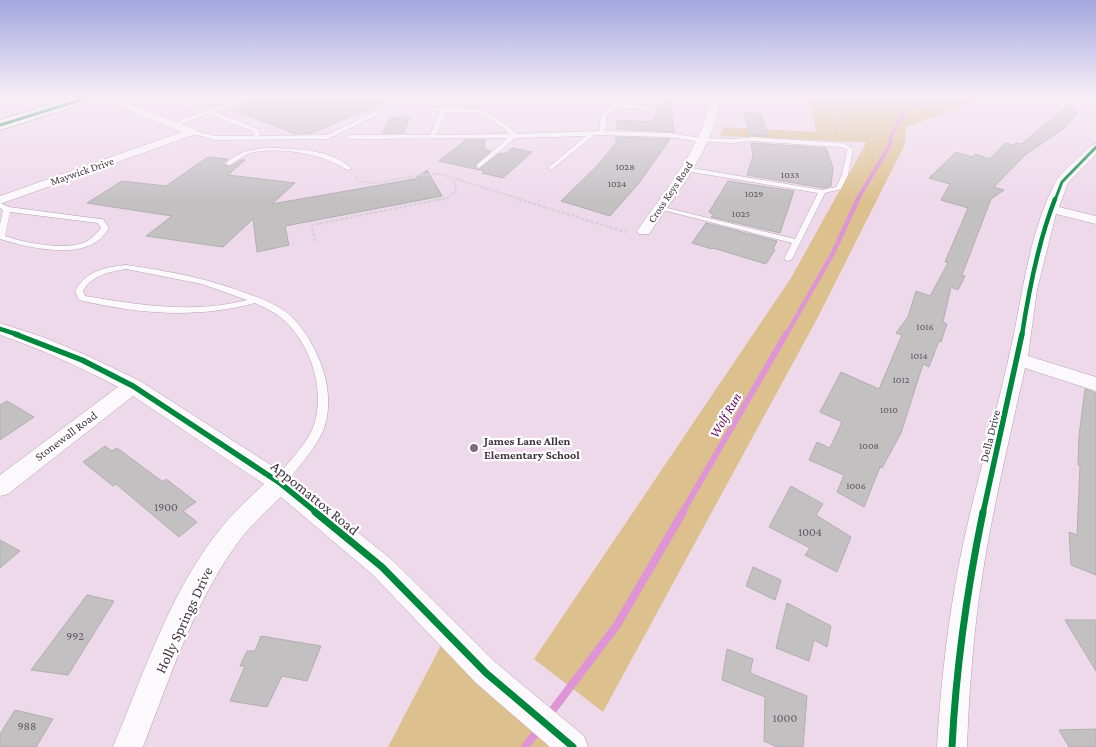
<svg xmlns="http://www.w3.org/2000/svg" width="1096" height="747" font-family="'Crimson Pro',serif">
<rect width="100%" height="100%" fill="#eed9ea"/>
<path fill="#d9bf92" d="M806 97H986L906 127 905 144 720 136 723 127 817 132Z"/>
<path fill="#dcc18f" d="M925 97H986L906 127 905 144 818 317 603 712 534 659 791 278 866 143 890 114Z
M447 634 573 747H388Z"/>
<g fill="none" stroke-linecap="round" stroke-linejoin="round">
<path stroke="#de94d5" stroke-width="4" d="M857 200 890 145 891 136 906 109 938 97"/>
<path stroke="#de94d5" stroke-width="4.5" d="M786 335 833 253 858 199"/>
<path stroke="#de94d5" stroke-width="6" d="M682 513 786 334"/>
<path stroke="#de94d5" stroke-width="8" d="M549 715 617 625 683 512
M525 747 539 729"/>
</g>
<path fill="#c3c0c2" stroke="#b0afb1" d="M262 97H395L312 133 296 134 230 109Z
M662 97H670L674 132 616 129 617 120 653 122Z
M1070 104 1078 114 1064 126 1066 127 1025 155 994 187 1004 190 991 199 962 275 965 276 958 290 951 287 943 322 947 324 941 342 939 341 929 367 923 364 901 433 882 468 880 467 864 507 837 492 844 475 809 460 817 442 830 448 842 422 820 412 841 372 879 389 902 335 896 333 908 317 916 291 930 296 948 263 945 262 968 208 941 200 950 184 929 178 956 152 972 157 975 154 990 159 1005 143 1013 145 1016 143 1021 144Z
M744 112 761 113 768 136 750 135Z
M409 117 404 133H383L389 118Z
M616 137 670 139 639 183 610 216 561 201 597 166 616 143Z
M466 140H485L484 149 491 151 476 164 475 167 478 170 500 153 505 154 512 148 532 152 503 178 482 173 484 171 439 161Z
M751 143 826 148 833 168 831 186 824 188 747 175 753 156Z
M208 157 228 159 223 164 230 167 241 160H245L228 175 295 183 272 204 415 179 427 170 442 196 285 226 289 245 257 252 253 219 223 247 146 236 172 216 87 203 122 181 166 186Z
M728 181 794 191 780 233 711 217 713 215 709 212Z
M706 223 777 241 773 249 775 250 766 264 713 248 712 249 692 243Z
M1085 389 1096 393V575L1071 565 1069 532 1077 535 1080 466 1078 465 1079 436Z
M7 401 34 417 0 440V405Z
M105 446 112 451 117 448 163 482 166 479 196 502 183 511 197 522 179 537 116 484 113 486 83 462Z
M791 486 823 504 816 515 851 537 837 572 805 555 810 548 769 527Z
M0 540 20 551 0 568Z
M753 567 781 580 775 600 746 586Z
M87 595 114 601 68 675 31 670Z
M787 603 831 626 827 647 814 640 809 661 776 648Z
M1065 620H1096V671Z
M261 636 321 646 307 681 282 676 267 707 230 701 245 666H240L247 651H255Z
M727 649 753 659 750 673 807 696 803 747H777L764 741 765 697 722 680Z
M15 710 53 719 36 747H0V734Z
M1096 729V747H1069L1059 730Z"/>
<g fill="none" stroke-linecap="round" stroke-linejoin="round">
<defs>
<path id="lane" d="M165 97H173L208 110 244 97H252L214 112 258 129 260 134 259 136 327 135 406 97H413L328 139 215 140 190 133V131L192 130 215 136H253L254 134 253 131 208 114 176 126H172V124L203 112Z
M615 97H621L618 104 650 106 653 108 650 110 616 107 607 116 605 131 669 133 702 138 735 139 752 137 843 143 853 149 848 175 841 189 825 193 792 259 788 261 784 259 792 243 655 208 659 206 795 239 818 193 686 171 683 169 686 167 822 190 836 187 842 175 847 150 842 147 752 141 735 143 702 142 669 137 594 135 551 170 548 168 549 167 586 136 515 138 479 168 477 167V165L508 138 350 139 347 137 350 135H430L440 112 428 111 427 110 430 108 482 109 509 127 516 134 599 131 601 116 612 104ZM445 112H479L505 129 509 134 436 135Z
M275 148C300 149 333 150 352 169L347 170C325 154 277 146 250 153 243 156 236 161 230 165L225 164C239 150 256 148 275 148Z
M0 203 9 207 100 219H103L109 228C106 232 103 237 99 240 75 259 26 247 0 239V224L3 210 0 208ZM10 212 98 223 101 228C96 234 91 240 83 243 63 250 24 243 5 236Z
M126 265C169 271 211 279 251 295 265 300 279 306 291 316 305 330 316 349 322 367 329 387 331 411 323 431 314 451 297 468 284 486L280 488 276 486 274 483C284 464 303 450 312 430 327 394 312 347 285 321 276 313 266 308 255 303 195 319 139 314 79 300L75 291C86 271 105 267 126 265ZM126 269 202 284 247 300C193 314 140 305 85 296L83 291C92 275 109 272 126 269Z"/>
<path id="street" d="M96 97H110L196 130 198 132 196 134 0 204V196L182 132Z
M711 97H721C713 150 678 191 649 234H639L637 231C666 189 701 149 711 97Z
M1096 144V154L1068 183 1059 207 1096 216V224L1056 214 1037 290 1028 356 1096 377V391L1025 368C1009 440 992 511 981 584 973 638 969 693 967 747H937C940 693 946 639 955 586 968 510 991 436 1008 361 1022 302 1027 238 1055 183 1062 170 1082 155 1092 145Z
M0 323 43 337 88 356 140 381 288 476 391 559 496 663 584 736 588 747H550L476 683 373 575 281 497C265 512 249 527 236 545 193 605 170 678 143 747H113C144 673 170 591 221 528 234 512 249 498 264 484L133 396 8 494 0 496V475L118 387C80 367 41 349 0 335Z"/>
<path id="secondary" d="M75 97H97L95 100 0 130V120Z"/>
</defs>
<use href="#lane" stroke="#b3a2b0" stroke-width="1"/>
<use href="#street" stroke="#b3a2b0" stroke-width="1"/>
<use href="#secondary" stroke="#b3a2b0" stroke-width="2"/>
<path stroke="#d7d0d6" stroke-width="2" stroke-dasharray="2.5 1" stroke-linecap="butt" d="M838 97 840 111 832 122 841 133
M356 176 358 181 377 183 420 175 440 174 523 200
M436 200 447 198 455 192 456 185 452 179"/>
<path stroke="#d7d0d6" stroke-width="2.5" stroke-dasharray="3 2" stroke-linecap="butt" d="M519 199 625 232 627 228
M315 241 312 225 442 199"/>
<use href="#lane" fill="#fcf9fc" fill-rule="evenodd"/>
<use href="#street" fill="#fcf9fc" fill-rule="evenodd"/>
<use href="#secondary" fill="#fcf9fc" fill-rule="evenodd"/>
<defs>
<path id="cycleway-far3" d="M0 125 90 97
M1055 200 1062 182 1096 147"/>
<path id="cycleway-far2" d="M0 329 19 335
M1022 335C1029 289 1038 242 1055 199"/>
<path id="cycleway-far1" d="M15 334 82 360 133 386 280 483 317 513
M983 513 1022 334"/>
<path id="cycleway" d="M315 512 382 567 486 673 573 747
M952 747C956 667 967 590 983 512"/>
</defs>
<use href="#cycleway-far3" stroke="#fff" stroke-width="5"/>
<use href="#cycleway-far2" stroke="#fff" stroke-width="7"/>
<use href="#cycleway-far1" stroke="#fff" stroke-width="9"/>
<use href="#cycleway" stroke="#fff" stroke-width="10"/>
<use href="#cycleway-far3" stroke="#00873e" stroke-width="3"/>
<use href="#cycleway-far2" stroke="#00873e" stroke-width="4.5"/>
<use href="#cycleway-far1" stroke="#00873e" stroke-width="5.5"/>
<use href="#cycleway" stroke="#00873e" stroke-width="7"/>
</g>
<linearGradient id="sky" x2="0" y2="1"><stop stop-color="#a4a7e0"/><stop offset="0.48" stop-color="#f7eef6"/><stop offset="1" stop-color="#f7eef6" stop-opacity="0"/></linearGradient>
<rect width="1096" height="202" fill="url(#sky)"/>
<circle fill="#7e6d7c" stroke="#fff" stroke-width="2" cx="474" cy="448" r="5"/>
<g text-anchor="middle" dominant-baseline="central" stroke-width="4.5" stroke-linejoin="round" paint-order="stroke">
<g font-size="10" fill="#625660">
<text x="625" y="166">1028</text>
<text x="790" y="174">1033</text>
<text x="617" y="183">1024</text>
<text x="754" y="193">1029</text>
<text x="741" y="213">1025</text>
<text x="925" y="326">1016</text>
<text x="919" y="355">1014</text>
<text x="901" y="379">1012</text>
<text x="889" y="409">1010</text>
<text x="869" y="445">1008</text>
<text x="856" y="485">1006</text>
</g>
<g font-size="11" fill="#423340" stroke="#fff">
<text transform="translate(82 171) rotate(-19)">Maywick Drive</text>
<text transform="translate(670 192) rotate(-56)">Cross Keys Road</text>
</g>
<g font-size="12" fill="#423340" stroke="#fff">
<text transform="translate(66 436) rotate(-37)">Stonewall Road</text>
<text transform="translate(990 436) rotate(-76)">Della Drive</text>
</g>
<g font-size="12" font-weight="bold" fill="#423340" stroke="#fff" text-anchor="start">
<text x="484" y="441">James Lane Allen<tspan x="484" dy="14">Elementary School</tspan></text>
</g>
<g font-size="12" fill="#625660">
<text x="166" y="507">1900</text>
<text x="810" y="532">1004</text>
<text x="75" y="636">992</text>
<text x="785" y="718">1000</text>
<text x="27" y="726">988</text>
</g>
<g font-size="14" font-style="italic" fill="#670c60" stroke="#fff">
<text transform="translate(725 415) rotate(-60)">Wolf Run</text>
</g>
<g font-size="15" fill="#423340" stroke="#fff">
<text transform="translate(315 498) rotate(39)">Appomattox Road</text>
<text transform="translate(184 620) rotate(-65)">Holly Springs Drive</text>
</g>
</g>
</svg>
